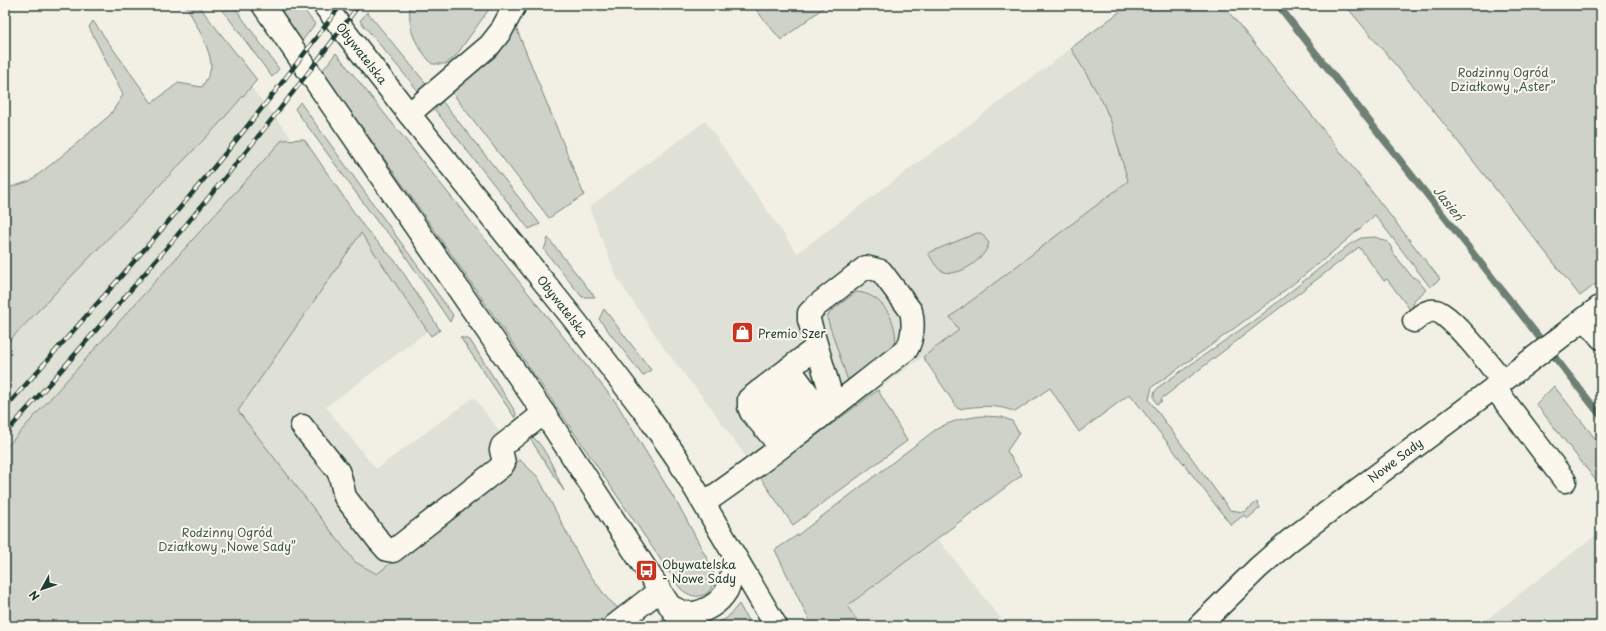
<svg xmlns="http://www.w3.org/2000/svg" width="1606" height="631" font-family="'Playpen Sans',sans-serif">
<rect width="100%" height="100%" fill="#f2f0e5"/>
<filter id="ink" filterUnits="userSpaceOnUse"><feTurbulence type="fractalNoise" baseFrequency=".025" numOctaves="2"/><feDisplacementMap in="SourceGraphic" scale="8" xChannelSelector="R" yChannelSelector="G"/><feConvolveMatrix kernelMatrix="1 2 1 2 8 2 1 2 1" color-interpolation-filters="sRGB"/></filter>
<g filter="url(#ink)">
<path fill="#e0e1d6" d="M1129 5H1223L1289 86 760 477 709 405 666 351 617 278 589 207 705 121 797 253Z
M251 87 291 137 151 303 238 411 361 233 428 331 326 407 376 469 474 397 520 460 377 574 355 562 238 411 5 623V345L218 125Z
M1601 531V626H1478Z
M938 539 1007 626H861L847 606Z"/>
<path fill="#cfd2c8" stroke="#77887e" d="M186 5H198L257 80 218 125 5 345V189L30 181 63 155 110 115 123 95 89 27 93 21 152 103 178 83 202 87C206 80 212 71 211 63 209 46 194 21 186 5Z
M219 5H233L279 69 272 77Z
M278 5H300L315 24 302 41Z
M410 5H492L455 57 446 64H432C415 43 408 33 410 5Z
M752 5H827L781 40Z
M1129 5H1223L1289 86 1440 279 1430 287 1375 215C1305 279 1229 333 1152 387L1149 400 1230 510 1244 512 1257 502 1260 508 1247 519 1244 515 1231 525 1130 394 1079 432 1050 388 1015 412C998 404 976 406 958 409L923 357 959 330 950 317 1128 181 1111 122 1102 101 1071 48Z
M1345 5H1601V280L1580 296 1425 100Z
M367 12 429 87 420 93 360 21Z
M515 25 584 195 549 218 450 90Z
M336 53 617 404 684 515 713 570C718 594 697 605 680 588 562 415 444 241 322 71Z
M442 101 540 224 529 229 435 110Z
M300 102 453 315 450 322 396 242 378 223 295 109Z
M304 139 364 227 397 263 440 330 431 336 361 233 238 411 355 562 377 574 520 460 538 477 585 568 607 598 618 608 605 618 610 626H5V449L282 140Z
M977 233H981L989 243C985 259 958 279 942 271 936 268 932 259 928 253Z
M1375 237 1388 242 1392 249 1391 250 1413 278 1415 277 1426 290 1415 299 1411 311 1387 279 1384 281 1359 247 1161 399 1162 401 1157 404C1152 396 1153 392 1160 386L1260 316 1350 244 1361 238Z
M548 238 595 297H582L544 250Z
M856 292C882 293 899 322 895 347L849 384 827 318 830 312Z
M604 309 651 370 643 376 599 319Z
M460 337 470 340 516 413 515 418Z
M1554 386 1601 446V487L1536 404Z
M878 390 907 441 793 525 760 477Z
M982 416 1002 417 1012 421 1019 433 1007 451 1022 475 847 606 861 626H812L775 550 799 534 935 430C950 421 965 418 982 416Z
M529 437H533C547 449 556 475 564 491Z
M739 604 751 626H711L727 618Z"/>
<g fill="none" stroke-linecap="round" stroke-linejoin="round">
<path stroke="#6e7f75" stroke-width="7" d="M1278 5 1601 416"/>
<defs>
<path id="minor" d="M409 114 490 45 501 31 515 5
M1585 318 1601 338
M1414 321C1420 316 1428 309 1436 311 1451 314 1492 367 1502 381
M789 368 817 406 819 418
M773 381 802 418 803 430
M1494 387 1565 481
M759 391 788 429 791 433 790 440
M302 426 338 471 340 476 345 497 379 541 387 550 393 551 502 466 504 463 501 450 502 446 544 413
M777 450 774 439 751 412 749 407V399L817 347
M704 503C774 455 840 401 907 349 913 338 914 323 911 311L881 271 866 267 816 306 809 313V320L830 391V400L827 412
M614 626 660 590
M1199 626 1258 568 1289 541 1523 366 1601 306"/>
<path id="major" d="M263 5 552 425 683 626
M324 5 409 114 576 322 647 415 677 458 776 626
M670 606C676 609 681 612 688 613 703 614 720 603 727 590 732 580 733 568 735 557"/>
</defs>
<use href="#minor" stroke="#1f3d34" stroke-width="25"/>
<use href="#major" stroke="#1f3d34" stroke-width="25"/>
<use href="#minor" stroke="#fbf7ec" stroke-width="22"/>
<use href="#major" stroke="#fbf7ec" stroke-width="22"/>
<defs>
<path id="rail" d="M5 408C89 313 174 218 254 118 284 81 312 43 341 5
M5 434C128 295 249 155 359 5"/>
</defs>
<use href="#rail" stroke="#1f3d34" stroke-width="4.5"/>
<use href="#rail" stroke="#fbf7ec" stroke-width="3" stroke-dasharray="9" stroke-linecap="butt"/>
</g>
</g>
<defs>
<symbol id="shop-square" viewBox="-11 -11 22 22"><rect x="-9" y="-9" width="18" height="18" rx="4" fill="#c8321e" stroke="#fbf7ec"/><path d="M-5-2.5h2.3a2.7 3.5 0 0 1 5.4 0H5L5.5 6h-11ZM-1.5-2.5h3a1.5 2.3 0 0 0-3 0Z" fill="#fff"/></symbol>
<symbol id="bus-square" viewBox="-11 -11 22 22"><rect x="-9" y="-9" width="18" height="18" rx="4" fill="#c8321e" stroke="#fbf7ec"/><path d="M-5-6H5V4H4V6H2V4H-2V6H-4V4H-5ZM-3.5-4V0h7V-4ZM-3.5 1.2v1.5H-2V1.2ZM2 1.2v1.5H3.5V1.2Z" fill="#fff"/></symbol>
</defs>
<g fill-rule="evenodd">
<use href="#shop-square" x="730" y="320" width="25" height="25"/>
<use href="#bus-square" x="634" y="558" width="25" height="25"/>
</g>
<g text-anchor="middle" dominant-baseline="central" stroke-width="4" stroke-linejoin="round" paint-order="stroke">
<g font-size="12" fill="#1f3d34" stroke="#fbf7ec">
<text transform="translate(362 53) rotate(52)">Obywatelska</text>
<text transform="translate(563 306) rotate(52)">Obywatelska</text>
<text transform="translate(1395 460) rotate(-37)">Nowe Sady</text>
</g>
<g font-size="12" fill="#425b52" stroke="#fbf7ec">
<text x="1503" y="72">Rodzinny Ogród<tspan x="1503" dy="14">Działkowy „Aster”</tspan></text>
<text x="227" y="532">Rodzinny Ogród<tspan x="227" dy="14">Działkowy „Nowe Sady”</tspan></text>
</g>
<g font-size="12" fill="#1f3d34" stroke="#fbf7ec" text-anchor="start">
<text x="758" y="333">Premio Szer</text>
<text x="662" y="564">Obywatelska<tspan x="662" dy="14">- Nowe Sady</tspan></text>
</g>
<g font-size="13" font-style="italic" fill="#465e55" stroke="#fbf7ec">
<text transform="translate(1449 203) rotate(52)">Jasień</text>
</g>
</g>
<rect width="1606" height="631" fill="none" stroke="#fbf7ec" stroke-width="20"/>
<rect x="10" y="10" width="1586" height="611" fill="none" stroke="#1f3d34" stroke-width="1.5" filter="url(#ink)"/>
<g transform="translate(42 589) rotate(230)" stroke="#fbf7ec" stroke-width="3" paint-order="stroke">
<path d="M0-3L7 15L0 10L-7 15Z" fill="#1f3d34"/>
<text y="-6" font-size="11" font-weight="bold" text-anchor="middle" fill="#1f3d34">N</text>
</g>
</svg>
